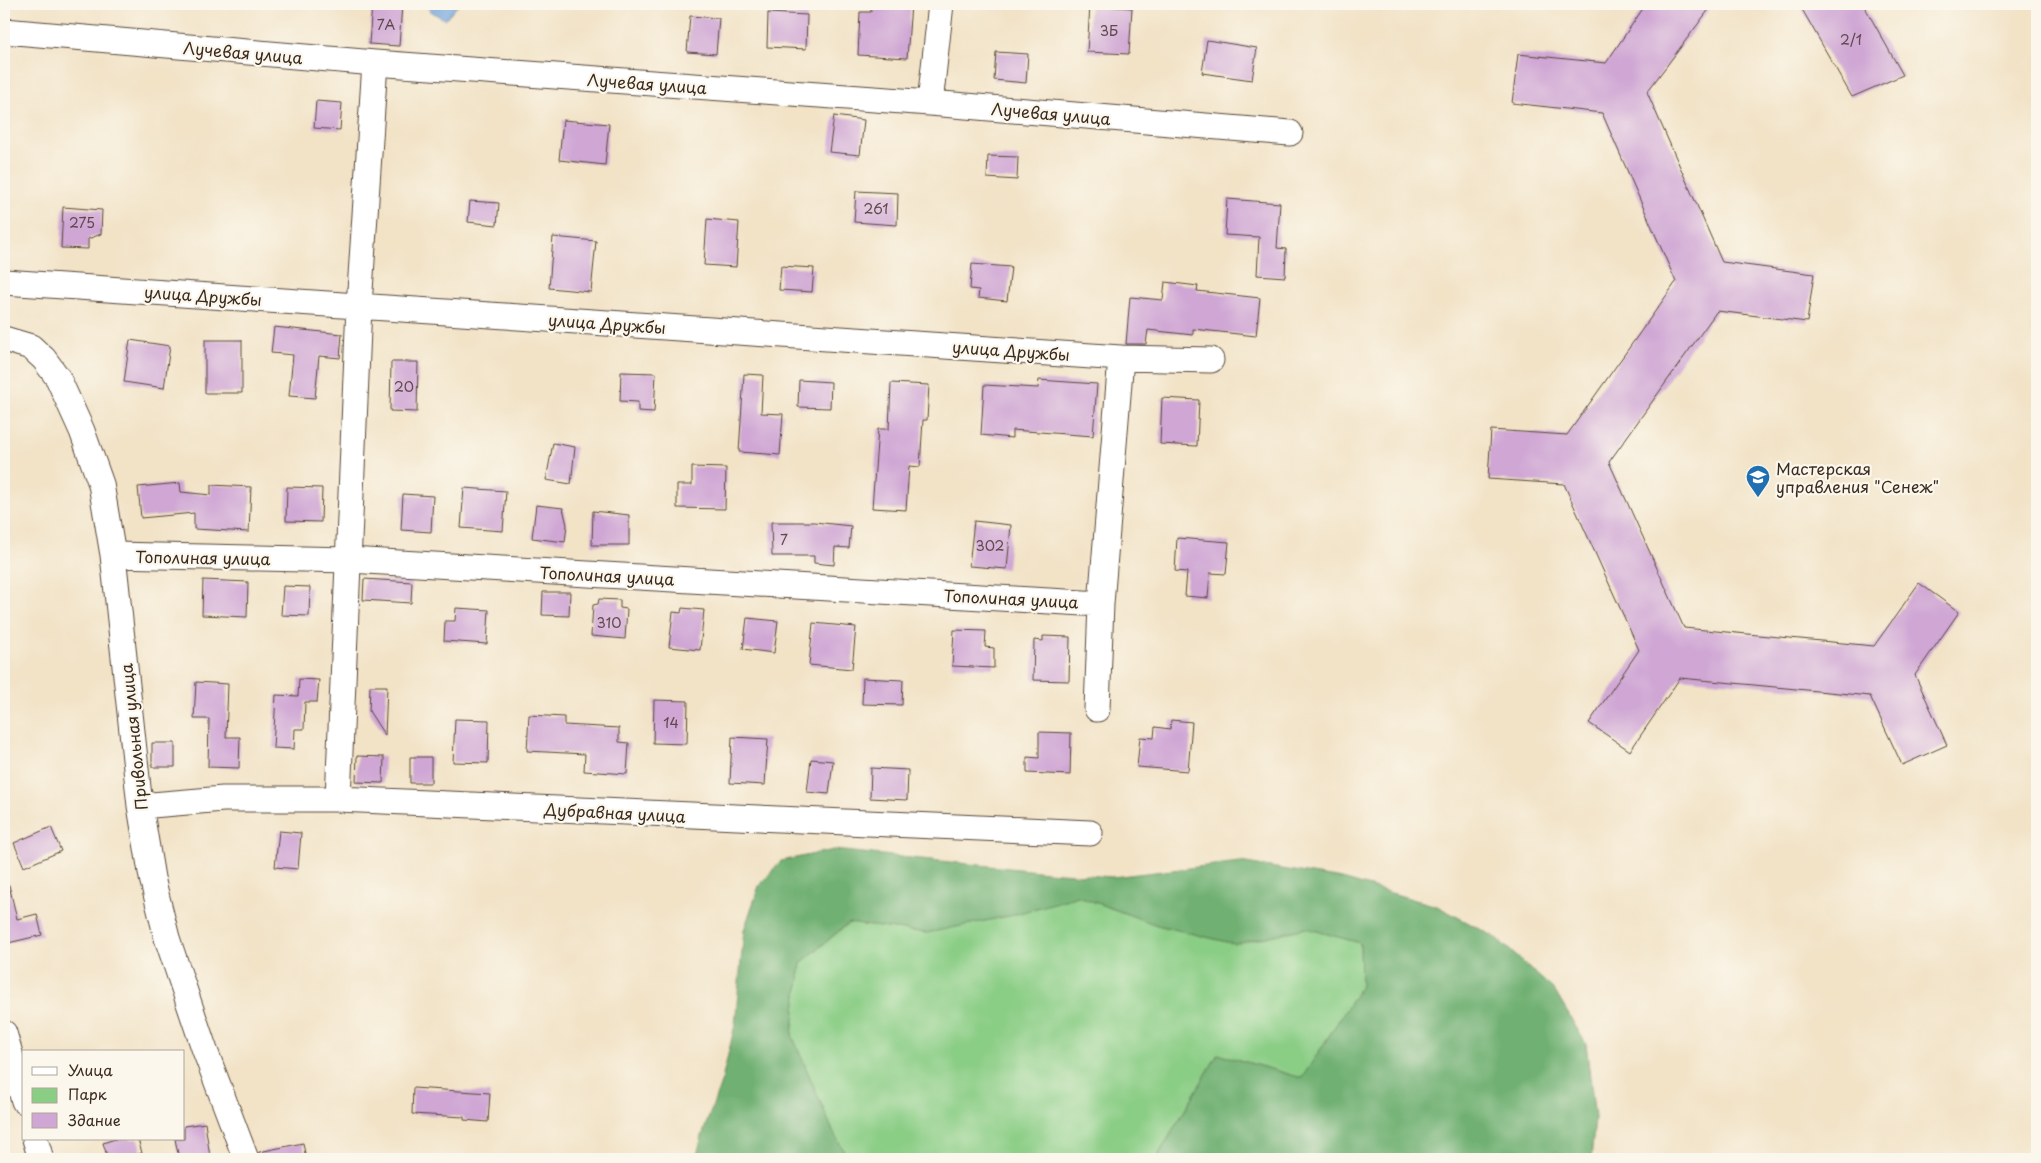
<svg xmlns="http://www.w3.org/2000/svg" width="2041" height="1163" font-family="'Playpen Sans',sans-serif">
<rect width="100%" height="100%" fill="#fbf7ec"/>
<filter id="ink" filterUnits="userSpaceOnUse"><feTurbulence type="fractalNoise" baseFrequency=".02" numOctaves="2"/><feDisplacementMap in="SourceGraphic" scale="10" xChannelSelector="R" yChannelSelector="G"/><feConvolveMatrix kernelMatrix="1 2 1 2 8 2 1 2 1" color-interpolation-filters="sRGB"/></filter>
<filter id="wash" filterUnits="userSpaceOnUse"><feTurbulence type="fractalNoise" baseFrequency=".0096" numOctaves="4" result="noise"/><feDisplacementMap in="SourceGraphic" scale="20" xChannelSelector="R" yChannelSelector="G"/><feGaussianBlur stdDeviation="1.12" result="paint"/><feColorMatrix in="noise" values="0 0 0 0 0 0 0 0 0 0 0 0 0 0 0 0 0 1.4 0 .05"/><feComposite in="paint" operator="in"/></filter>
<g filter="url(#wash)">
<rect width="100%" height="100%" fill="#f2e3c7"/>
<path fill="#8acd85" stroke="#627c52" d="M1078 896 1157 925 1235 944 1306 928 1360 943 1361 986 1302 1078 1218 1054 1156 1159H849L834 1134 792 1035 801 963 849 923 927 933 1009 916Z"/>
<path fill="#6fb072" stroke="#556d48" d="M834 850 1047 872 1112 877 1240 862 1342 879 1437 906 1495 937 1554 990 1586 1044 1595 1118 1591 1159H1156L1218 1054 1302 1078 1361 986 1360 943 1306 928 1235 944 1157 925 1078 896 1009 916 927 933 848 923 801 963 792 1035 834 1134 849 1159H696L702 1136 722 1080 735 1025 744 930 759 886 781 861Z"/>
<path fill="#70a3dc" stroke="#56667d" d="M429 4H459L445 20 429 10Z"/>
<g id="blocks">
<path fill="#cfa6d4" d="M372 4 402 5 399 46 369 44Z
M872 4H911L907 58 858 55 860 12H871Z
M1646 4H1713L1647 92 1722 262 1814 274 1807 322 1717 311 1609 462 1684 628 1874 646 1919 583 1959 612 1915 675 1947 745 1902 765 1870 696 1680 678 1630 751 1589 723 1639 650 1564 484 1488 479 1491 430 1567 435 1676 282 1602 113 1512 103 1518 54 1606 63Z
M1799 4H1863L1903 75 1852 97Z
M1090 5 1132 8 1129 54 1087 52Z
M768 13 807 15 806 49 767 47Z
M690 16 719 18 716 54 687 52Z
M1207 40 1257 48 1252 80 1202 73Z
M996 52 1028 54 1026 83 994 80Z
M316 101 342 103 340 130 314 128Z
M834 116 864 120 860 155 829 152Z
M563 120 609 124 605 165 559 160Z
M988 156 1018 157 1017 180 987 178Z
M856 191 898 193 897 225 854 222Z
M1227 199 1280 203 1277 248 1286 249 1285 277 1257 275 1259 237 1225 235Z
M470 201 499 203 497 225 468 222Z
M63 207 102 210 101 234 88 239V249L61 248Z
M707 219 739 222 736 267 704 265Z
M553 237 596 241 591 292 549 288Z
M972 264 1011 267 1007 301 978 298 979 290 970 289Z
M781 266 814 268 812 292 779 290Z
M1165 282 1198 286 1197 291 1260 298 1256 336 1193 329V335L1148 330 1146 344H1126L1130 297 1163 300Z
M274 327 342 334 340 358 319 356 315 398 289 396 293 355 271 353Z
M130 340 170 346 164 388 124 382Z
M205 340H242V393H205Z
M391 362H418L417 412 390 411Z
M621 372 656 373 654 412 638 411V402L620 401Z
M744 374 763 375 761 413 783 414 780 455 739 452Z
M799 380 831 382 830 408 798 407Z
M1039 380 1097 384 1093 436 1012 430V438L981 435 984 385 1038 388Z
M891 383 929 385 927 420H923L920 467 909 466 906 510 872 508 878 429H889Z
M1162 398 1199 400 1197 446 1160 444Z
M553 443 575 447 571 484 546 480Z
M692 467 726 468 725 509 677 508V485H692Z
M180 483 181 492 211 495V485L251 487 249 532 194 529V513L141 518 138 487Z
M287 487 322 488 321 522 286 521Z
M464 488 506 491 503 531 461 528Z
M403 494 433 496 431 532 401 530Z
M536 505 563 508 567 525 565 542 532 538Z
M593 511 629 515V545H592Z
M974 521 1011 525 1007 569 969 566Z
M771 522H814L851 526 849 548 835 547 834 565 814 563V556H772Z
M1177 538 1229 542 1226 574 1210 573 1208 598 1185 596 1187 572 1175 571Z
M364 579 412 582 411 603 363 600Z
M203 580 248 582 247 617 202 615Z
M283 586 310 587 309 616 281 615Z
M543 592H570L569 616 542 615Z
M599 599 620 600V608L627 609 625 639 591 636 593 605 598 604Z
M456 608 489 610 487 644 444 641 445 621H455Z
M682 608 704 610 700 650 669 647 673 612 681 613Z
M747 618 778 621 774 653 743 649Z
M813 623 856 627 852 669 809 665Z
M954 630 986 631 985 647 994 648V668L952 666Z
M1043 636 1070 637 1069 681 1033 680 1034 640 1043 641Z
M863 678 903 680 902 705 862 704Z
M299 679 319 680 317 702H305L304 729H295L294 749 273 748 276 695 298 696Z
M196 682 228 684 226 737H240L239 768 208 767 209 719H194Z
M370 686H387L385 736 369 711Z
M654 700 688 701 687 744 653 743Z
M529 715 564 717V725L619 728V742L629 743 627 774 584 771 585 754 527 751Z
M455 719 489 720 488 763 453 762Z
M1171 720 1192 722 1188 771 1137 767 1140 737 1154 738 1155 727 1170 729Z
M1039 732 1071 733 1070 775 1027 773V757L1039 758Z
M732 737 768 739 765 785 730 783Z
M152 743H175V767H152Z
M357 756 384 757 383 783 356 782Z
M410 757H431V783H410Z
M811 759 833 761 829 794 807 792Z
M871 768 908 770 907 800 870 798Z
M51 827 61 851 24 867 14 843Z
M279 831 301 833 298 869 275 867Z
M9 885 17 919 37 914 42 935 4 944V886Z
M413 1088 490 1093 488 1122 464 1120V1117L412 1114Z
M205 1123 210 1157 179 1159 175 1139H184V1126Z
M115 1139H138L142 1153 123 1159H108L103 1143Z
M303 1143 306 1159H260L259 1152Z"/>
</g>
</g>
<g filter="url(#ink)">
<use href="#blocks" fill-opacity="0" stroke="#564637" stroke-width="1"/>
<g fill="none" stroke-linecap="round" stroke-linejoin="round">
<defs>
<path id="minor" d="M4 31 375 63 930 103 1290 133
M930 103 941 4
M4 282 1121 358 1211 360
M4 339 31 347 44 359 58 378 82 431 101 484 113 555 140 806 152 878 167 938 204 1048 246 1159
M113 555 349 560 1101 604
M1097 709 1101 604 1121 358
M338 799 359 306 375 63
M140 806 223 799H338L1090 833
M4 1033 24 1101
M35 1139 41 1159"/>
</defs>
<use href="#minor" stroke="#564637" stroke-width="27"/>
<use href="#minor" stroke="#fff" stroke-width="25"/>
</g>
</g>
<defs>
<symbol id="school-pin" viewBox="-11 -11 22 30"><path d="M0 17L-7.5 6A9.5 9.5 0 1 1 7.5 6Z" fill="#1f6fb2" stroke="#fbf7ec"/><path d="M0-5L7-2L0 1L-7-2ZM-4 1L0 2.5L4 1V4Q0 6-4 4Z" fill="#fff"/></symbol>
</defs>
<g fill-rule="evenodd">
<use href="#school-pin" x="1744" y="463" width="28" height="38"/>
</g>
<g text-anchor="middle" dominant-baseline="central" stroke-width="4.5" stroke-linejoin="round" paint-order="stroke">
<g font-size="14" fill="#60494c">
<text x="386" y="24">7А</text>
<text x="1109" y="30">3Б</text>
<text x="1851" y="39">2/1</text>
<text x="876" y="208">261</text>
<text x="82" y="222">275</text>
<text x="404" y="386">20</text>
<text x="784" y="539">7</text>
<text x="990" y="545">302</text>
<text x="609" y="622">310</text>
<text x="671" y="722">14</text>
</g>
<g font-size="16" fill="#3b2a1e" stroke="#fbf7ec">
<text transform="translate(243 52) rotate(5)">Лучевая улица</text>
<text transform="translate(647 83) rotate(4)">Лучевая улица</text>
<text transform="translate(1051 113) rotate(5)">Лучевая улица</text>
<text transform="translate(203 295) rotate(4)">улица Дружбы</text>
<text transform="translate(607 323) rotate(4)">улица Дружбы</text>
<text transform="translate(1011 350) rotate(4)">улица Дружбы</text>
<text transform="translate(203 557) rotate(1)">Тополиная улица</text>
<text transform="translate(607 575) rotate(3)">Тополиная улица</text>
<text transform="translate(1011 598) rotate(3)">Тополиная улица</text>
<text transform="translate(133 737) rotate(-96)">Привольная улица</text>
<text transform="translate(615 812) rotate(3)">Дубравная улица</text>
</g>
<g font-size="16" fill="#3b2a1e" stroke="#fbf7ec" text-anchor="start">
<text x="1776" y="468">Мастерская<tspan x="1776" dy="18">управления "Сенеж"</tspan></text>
</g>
</g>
<rect width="2041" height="1163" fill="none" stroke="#fbf7ec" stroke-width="20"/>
<rect x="22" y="1050" width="162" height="90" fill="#fbf7ec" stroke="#aea59a"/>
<rect x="32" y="1067" width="25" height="8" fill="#ffffff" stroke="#aea59a"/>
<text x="68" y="1076" font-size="15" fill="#3b2a1e">Улица</text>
<rect x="32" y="1088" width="25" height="15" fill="#8acd85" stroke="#aea59a"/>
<text x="68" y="1100" font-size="15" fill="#3b2a1e">Парк</text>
<rect x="32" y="1113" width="25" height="15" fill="#cfa6d4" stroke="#aea59a"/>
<text x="68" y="1126" font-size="15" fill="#3b2a1e">Здание</text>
</svg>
